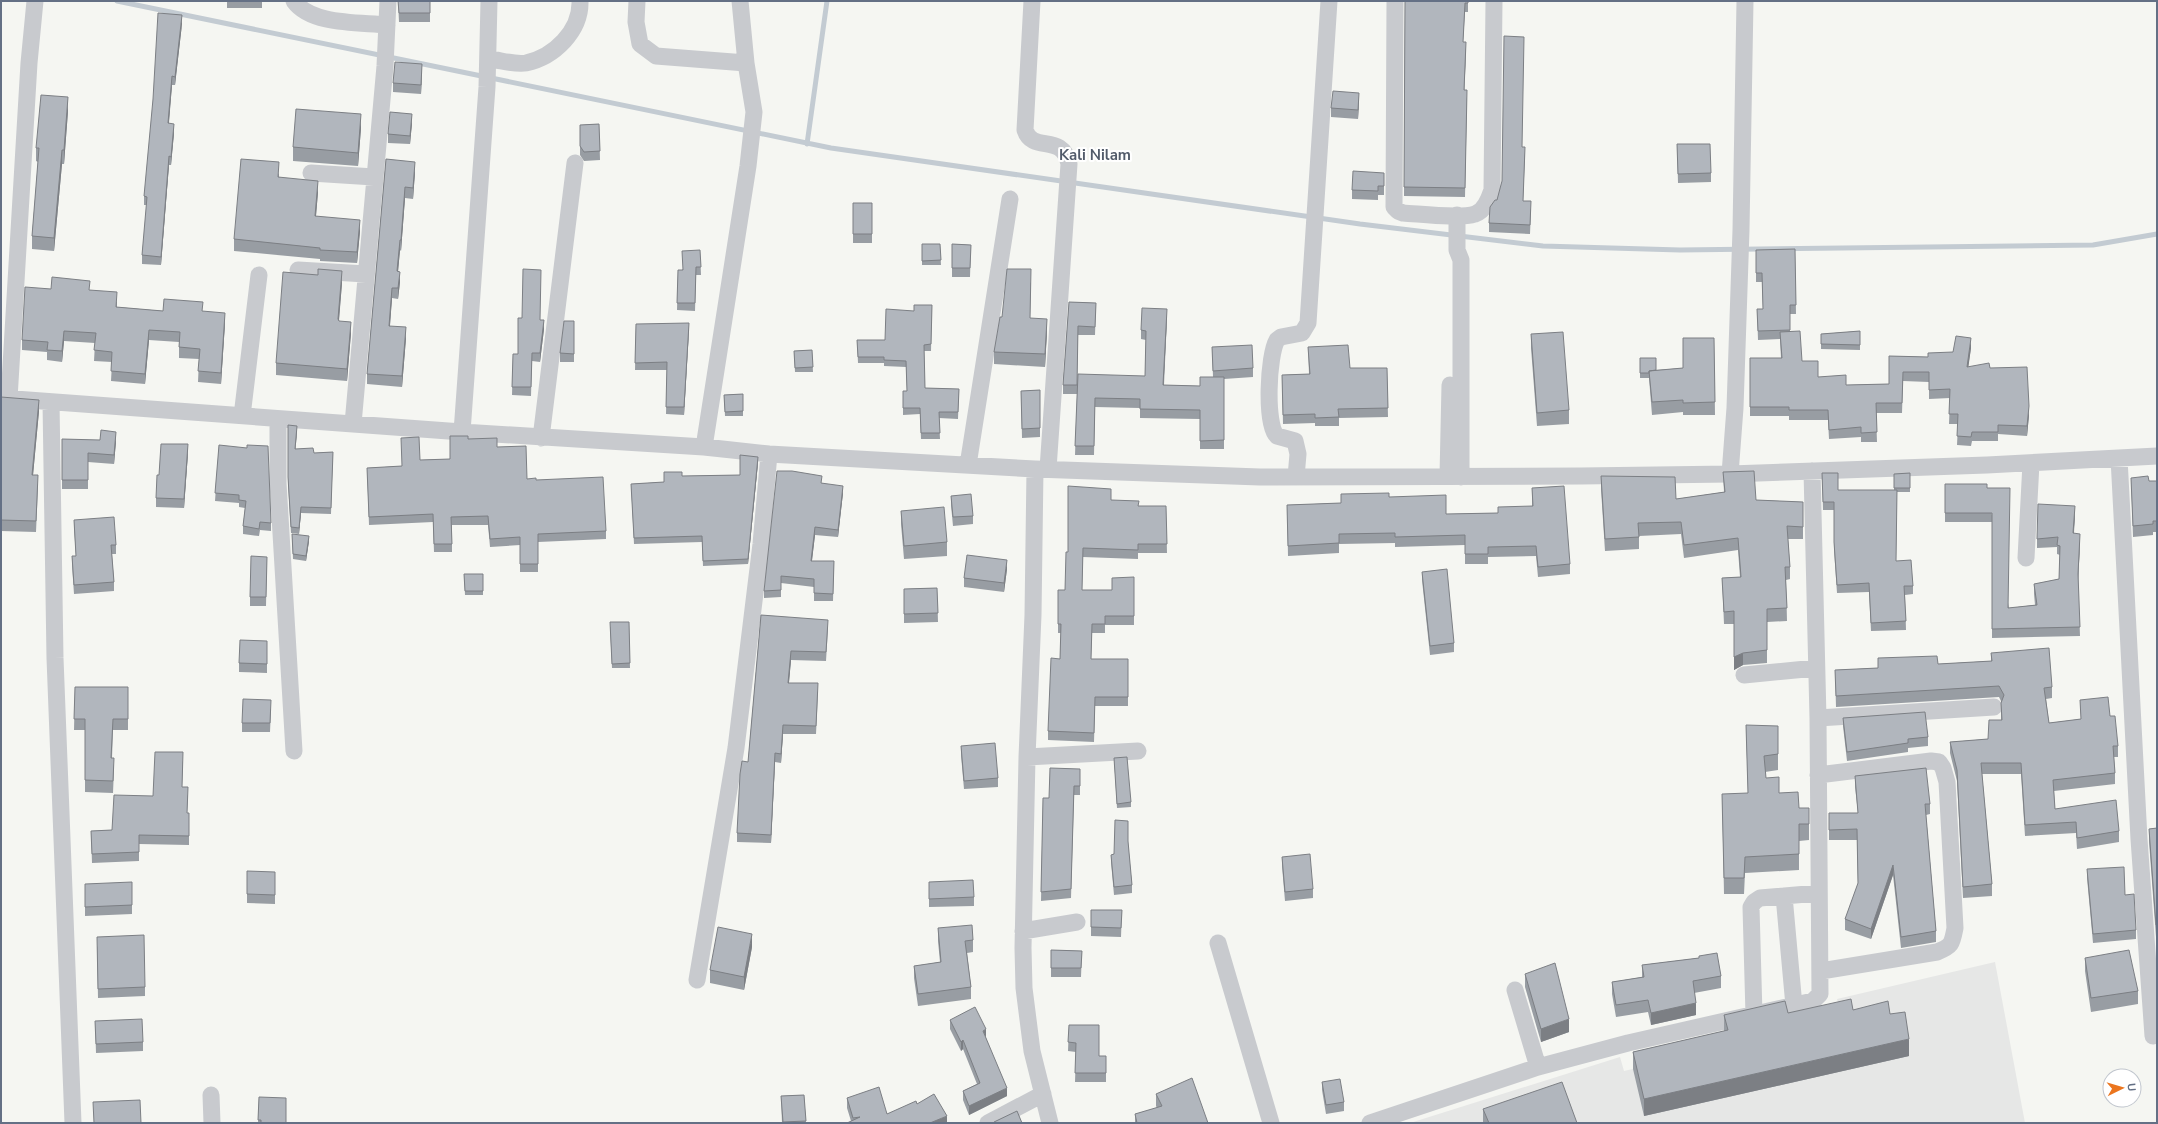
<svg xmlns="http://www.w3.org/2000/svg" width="2158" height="1124" font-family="'Nunito Sans',sans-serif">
<rect width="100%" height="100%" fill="#f5f6f2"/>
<path fill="#e6e7e6" d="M1995 962 2025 1123H1410L1620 1057 1624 1071 1728 1047 1723 1027 1842 1017 1837 999Z"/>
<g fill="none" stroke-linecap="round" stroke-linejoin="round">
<path stroke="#c3cbd2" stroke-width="5" d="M117 1 831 148 1360 224 1543 246 1680 250 2093 245 2157 234
M807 144 827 1"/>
<path stroke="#c8cace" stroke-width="17" d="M294 1C311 25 360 22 387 25
M637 1 636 22 640 44 656 56 746 63
M1032 1 1025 130C1033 154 1062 132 1069 164L1048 469
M1395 1 1394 207 1398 211 1403 213C1421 214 1460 219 1475 214 1485 211 1489 199 1492 190L1494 1
M489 59C500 60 515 65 526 63 554 57 581 31 580 1
M311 173 374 177
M1457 215V250L1461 260V477
M298 270 366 274
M1 398 462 432 704 447 769 454 1035 469 1260 477 1581 476 1730 474 1987 465 2157 456
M9 399 29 63 35 1
M51 402 55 658 73 1123
M242 416 259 275
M278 420V483L294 751
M353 424 385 66 388 1
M462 432 487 87 489 1
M541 438 575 163
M704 447 748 166 754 112 746 63 740 1
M2119 458 2139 839 2153 1036
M968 465 1010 199
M1035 469 1033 615 1027 757 1023 948 1024 988 1032 1051 1050 1123
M1730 474 1735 408 1741 230 1745 1
M1448 476 1450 385
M1296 477 1298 454 1295 441 1277 436C1265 425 1268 355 1277 340L1281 337 1302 333 1308 323 1329 1
M2026 558 2031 463
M1744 675 1816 668
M1818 718 1994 707
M1027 757 1138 751
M1818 775 1931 761 1939 762 1943 768 1947 782 1955 928C1952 944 1952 946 1937 952L1821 971
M1784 896 1794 1006
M1023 931 1077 922
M1218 943 1271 1123
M697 980 736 748 761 544 769 454
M1515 990 1538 1067
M1754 1015 1751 907 1754 902 1760 898 1819 893
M211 1095 212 1123
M988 1123 1043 1094
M1370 1123 1538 1067 1628 1043 1813 1001 1820 994 1818 718 1812 471"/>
</g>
<path fill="#989da3" d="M227 1H262V8H227Z
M398 1H430V22H399Z
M1405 1H1468V12H1465L1463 42 1466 51 1464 90 1467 99 1465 197 1404 196Z
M182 24 175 85H172L169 123 174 133 171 165H169L161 265 142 264V255L147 205H144V196Z
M422 73 421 94 393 92V83Z
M1359 102 1358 119 1331 117V108Z
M68 111 64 164H62L54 251 32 249V236L38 162 36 161V148Z
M412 123 410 144 388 143V134Z
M599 124 600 160 584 161 580 155V125Z
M361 128 358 166 293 161V147Z
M1677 144 1711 173V182L1678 183Z
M1523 147 1525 156 1523 201 1531 210 1530 234 1489 232V223L1497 200Z
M386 159 415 172 413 199 405 198 401 251 400 250 398 272 400 282 398 299 392 298 390 326 406 338 402 387 367 384V374Z
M279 173V177L318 192 316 216 360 231 357 263 320 261V259L234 251V239Z
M1384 173V195H1378V200L1352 199V190Z
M853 203H872V243H853Z
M922 244H940L941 265H922Z
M952 244 971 245 970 277H952Z
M1795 249 1796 314H1790V332L1802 361 1818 377 1846 385 1889 384V356L1928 357 1953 352 1971 348 1968 367 1990 368 2029 415 2027 436 1998 434V441H1972L1971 446 1957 445 1958 424H1949L1950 398 1929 399V382L1903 381 1902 413H1876L1877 442H1861V437L1829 439 1828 420H1789V416H1750V358H1781L1780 339 1758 340 1757 309H1763L1762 282H1756V250Z
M700 250 701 275H696L695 311 677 310 678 270H682Z
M1031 282 1030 318 1047 331 1045 367 994 364V352L1002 317Z
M342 283 339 321 351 333 347 381 276 375V363Z
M90 290 117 302V307L163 311 203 312 225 323 221 384 198 382 199 359 179 358V342L149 340 145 384 111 381 112 362 94 361 95 343 64 341 62 362 47 360V352L22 350V340Z
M1069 302 1096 303 1095 335H1078L1077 384 1145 376 1146 340 1141 339V330L1167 318 1164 385 1200 386 1213 377 1212 347 1253 368V377L1224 379V449H1200V419L1140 418V408L1095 407 1094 455H1075L1077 394H1063V385Z
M932 305 931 351H924L925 388 959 389 958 419 939 418 940 439H921L920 414 903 415V391H907L906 367 884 366V363H858L857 340H885L914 311Z
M541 320 544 329 540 362 532 361 531 396 512 395 513 354H518Z
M574 321V362H560V353Z
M636 324 689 330 684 415 666 414 667 370H635Z
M1860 331V350L1821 349V334Z
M1531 334 1569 410V424L1537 426 1531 348Z
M1714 338 1715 415H1683V412L1652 415 1649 378H1640V358L1656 370 1683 368Z
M1308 347 1350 368H1387L1388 417 1339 418V426H1315V423L1283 424 1282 375 1309 374Z
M812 350 813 372H795L794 351Z
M1040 390V437L1022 438 1021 391Z
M743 394V416H725L724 395Z
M1 397 39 411 33 475 38 486 36 532 1 531Z
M288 425 297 432 295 449 314 453 333 452 331 514 301 513 299 534 291 533 288 483Z
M62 439 116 441 114 464 88 462V489H62Z
M468 439 497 447 527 479 536 480 606 531V539L538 542V572H520V545L490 547 488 525H452V552H434L433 522 369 525 367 468 402 466 420 460 450 459Z
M219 445 271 523V531L260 530 259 536 243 534V526L245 508 239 507V503L215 501Z
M188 453 184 508 156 507V498Z
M758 463 748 564 703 566 702 542 634 544 631 484 664 482 682 476 740 475Z
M1723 472 1756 500 1803 502V539H1788L1790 567V579L1786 580 1787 621 1767 622V663L1743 665 1734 670V624H1724L1722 578 1740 577 1738 550 1684 558 1681 534 1639 536V549L1605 551 1601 489V476L1676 499 1724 492Z
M1822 473 1838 490H1894V474L1910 473V492H1897L1896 561 1913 586V594L1905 595 1906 630 1871 631 1869 592 1837 593 1834 550V510H1823Z
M2131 478 2149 481H2157V532H2153V535L2133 537Z
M822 483 843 493 838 537 815 535 812 561H834L833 601H814V587L781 583V597L764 598V591Z
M1945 484 1987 488 2009 608 2035 605 2034 594V584L2059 579 2060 555 2057 554V547L2037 548V539L2075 515 2074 533 2080 543 2078 579 2080 636 1992 638V522H1945Z
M1532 488 1570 564V574L1538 577 1536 556 1488 557V564H1465V545L1395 547V543L1339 544V553L1288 556 1287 505 1341 503 1389 497 1446 514 1498 513 1532 506Z
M951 496 973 516V524L953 526 951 505Z
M1111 500 1139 506H1166L1167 553H1138V559L1083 557 1082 590H1112L1134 577V625H1105V633H1092L1091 659H1128V706H1095L1094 742 1048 740V731L1060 659 1061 633H1058V590H1065L1068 552Z
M901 511 947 542V556L904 559 901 524Z
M74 520 116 545V554H112L114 582V591L74 594 72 565V556H76L74 528Z
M292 534 309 541 306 561 293 559Z
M267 557 266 606H250V597Z
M1007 569 1004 592 964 587V578Z
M1422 572 1454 643V652L1430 655 1422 580Z
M464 574H483V595H465Z
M937 588 938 622 904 623V589Z
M761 615 828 628 826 661 791 660 789 683 818 692 816 734H783L781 763 775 762 771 843 737 842V833L748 762Z
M629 622 630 668H612L610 627Z
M267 641V673L239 672V663Z
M1991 653 2052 687V698L2046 699 2049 723 2081 719 2080 700 2110 716 2118 746V757H2114L2115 773V784L2054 791 2055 809 2119 831V842L2077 849 2076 833 2025 836 2021 774H1982L1992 884V896L1963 898 1957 781 1950 753V742L1988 739 2001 720V701L1999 697 1836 707 1835 670 1878 668V658L1938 664 1991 661Z
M75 687H128V730H113L112 758 114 769 113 793 85 792V730H74Z
M271 709 270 732H242V723Z
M1843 718 1928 737V746L1908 748V752L1847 761 1843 726Z
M1746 725 1778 754V770L1765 772 1766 778 1779 793 1799 808H1809V840L1799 841V870L1745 873 1744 894H1724L1722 794H1748Z
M961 746 998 778V787L964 789 961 755Z
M1114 758 1131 802V807L1117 808Z
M183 761 182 787 188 796 187 813 189 822V845L139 844V861L92 863 91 831 112 830 153 796Z
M1080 769V795H1074L1071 898 1041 901 1043 798H1049Z
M1855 776 1930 804V814L1926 815 1936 931V942L1901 948 1893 875 1871 939 1845 930V919L1858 884 1857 840H1829V813H1858L1855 787Z
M2157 828V937H2156L2149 841V829Z
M1128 843 1132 885V893L1114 895 1111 862V855L1114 854Z
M1282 857 1313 889V898L1285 901 1282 866Z
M2087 869 2125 895 2136 930V939L2093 943 2087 878Z
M275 872V904L247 903V894Z
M929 882 974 897V906L929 907Z
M85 884 132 905V914L85 916Z
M1122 910 1121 937 1091 936V927Z
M938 928 973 940V952L967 953 971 987V999L918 1006 914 978V966L940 962 938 941Z
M97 946 145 987V996L98 998Z
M752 947 744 990 710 983V970Z
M1051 950 1082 951 1081 977H1051Z
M1699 956 1721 976V988L1694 993 1696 1015 1651 1025 1648 1012 1616 1017 1612 994V982L1642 977V965L1699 958Z
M2085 958 2138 991V1004L2091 1012 2085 971Z
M1525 974 1569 1032 1541 1042 1525 987Z
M1853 1010 1890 1014 1909 1056 1644 1116 1633 1069V1052L1724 1031V1015L1788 1013Z
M950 1020 986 1038 1007 1096 969 1115 963 1100V1091L977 1084 963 1049 961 1051 950 1029Z
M95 1021 143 1042V1051L96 1053Z
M1069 1025 1099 1056H1106V1082H1075L1076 1052 1068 1051Z
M1322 1082 1344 1102V1111L1326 1114 1322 1090Z
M1156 1094 1208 1123H1135V1114L1157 1108 1156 1106Z
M804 1095 806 1123H782L781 1096Z
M259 1097 286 1107V1123H258Z
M847 1098 887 1114 917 1104 947 1123 851 1121 847 1108Z
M1483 1109 1577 1123H1483Z"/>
<path fill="#7c7f84" d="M182 15V24L175 85V77Z
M1466 42V51L1464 99V90Z
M422 64V73L421 94V85Z
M172 76V85L168 132V123Z
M1359 93V102L1358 119V110Z
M68 97V111L64 164V150Z
M361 114V128L358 166V153Z
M412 114V123L410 144V136Z
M174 124V133L171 165V157Z
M62 150V164L54 251V238Z
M169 156V165L161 265V257Z
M415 162V172L413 199V188Z
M318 181V192L315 227V216Z
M405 187V198L401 251V240Z
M360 220V231L357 263V252Z
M400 240V250L397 282V271Z
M342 271V283L338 330V319Z
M400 272V282L398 299V288Z
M392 288V298L389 337V326Z
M1167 309V318L1163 394V385Z
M225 313V323L221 384V373Z
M1047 319V331L1045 367V354Z
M544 320V329L540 362V353Z
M351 322V333L347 381V369Z
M689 323V330L684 415V407Z
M406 327V338L402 387V376Z
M149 330V340L145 384V374Z
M64 331V341L62 362V351Z
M1971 338V348L1967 377V367Z
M39 400V411L32 486V475Z
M2029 406V415L2027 436V426Z
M297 426V432L295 455V449Z
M116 432V441L114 464V455Z
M188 444V453L184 508V499Z
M758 457V463L748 564V559Z
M843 486V493L838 537V530Z
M2075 506V515L2073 542V533Z
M301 507V513L299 534V528Z
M815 527V535L811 568V561Z
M2080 534V543L2078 584V574Z
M309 536V541L306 561V556Z
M1007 560V569L1004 592V583Z
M791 651V660L788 692V683Z
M1743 653V665L1734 670V657Z
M783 725V734L781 763V754Z
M775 753V762L771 843V835Z
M1893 865V875L1871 939V929Z
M752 934V947L744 990V977Z
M1696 1003V1015L1651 1025V1013Z
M1569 1019V1032L1541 1042V1029Z
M986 1029V1038L983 1031Z
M1909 1039V1056L1644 1116V1099Z
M963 1040V1049L961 1051V1042Z
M1007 1088V1096L969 1115V1106Z
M947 1116V1123H930Z"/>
<path fill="#b1b6bd" stroke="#7c7f84" d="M398 1H430V13H399Z
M1405 1H1468V3H1465L1463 42H1466L1464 90H1467L1465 188 1404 187Z
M158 13 182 15 175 77 172 76 168 123 174 124 171 157 169 156 161 257 142 255 147 197 144 196 153 99Z
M1504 36 1524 37 1522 147H1525L1523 201H1531L1530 225 1489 223 1490 207 1495 200H1497L1502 181Z
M395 62 422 64 421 85 393 83Z
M1333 91 1359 93 1358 110 1331 108Z
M41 95 68 97 64 150H62L54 238 32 236 39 148H36Z
M296 109 361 114 358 153 293 147Z
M390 112 412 114 410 136 388 134Z
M599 124 600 151 584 152 580 146V125Z
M1677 144H1710L1711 173 1678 174Z
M241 159 279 162 278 177 318 181 315 216 360 220 357 252 320 250V248L234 239Z
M386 159 415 162 413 188 405 187 401 240H400L397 271 400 272 398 288H392L389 326 406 327 402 376 367 374Z
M1353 171 1384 173V186H1378V191L1352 190Z
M853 203H872V234H853Z
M922 244H940L941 260 922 261Z
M952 244 971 245 970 268H952Z
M1795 249 1796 305H1790V330L1758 331 1757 309H1763L1762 273H1756V250Z
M700 250 701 267H696L695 303H677L678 270H683L682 251Z
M318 269 342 271 338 319 339 321 351 322 347 369 276 363 283 272 318 275Z
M523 269 541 270 540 320H544L540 353H532L531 387H512L513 354H518V318H522Z
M1007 269H1031L1030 318 1047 319 1045 354 994 352 1000 317H1002Z
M52 277 90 281 89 290 117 292 116 307 163 311 164 299 203 302 202 311 225 313 221 373 198 371 200 349 179 347 180 332 149 330 145 374 111 371 112 352 94 350 96 333 64 331 62 351 47 350 48 342 22 340 25 287 51 289Z
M1069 302 1096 303 1095 327 1078 326 1077 385H1063Z
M914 305H932L931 344 924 345 925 388 959 389 958 412H939L940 433H921L920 408H903V391H907L906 361 884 360V357H858L857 340H885L886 309 914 311Z
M1142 308 1167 309 1163 385 1200 386V377H1224V440L1200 441V410L1140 409V399L1095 398 1094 446H1075L1078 374 1145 376 1146 331 1141 330Z
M564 321H574V354L560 353Z
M689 323 684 407H666L667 362 635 363 636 324Z
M1800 331 1802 361H1818V377L1846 375V385L1889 384V356L1928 357V353L1953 352 1956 336 1971 338 1967 367 1989 363 1990 368 2027 367 2029 406 2027 426 1998 425V432H1972L1971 437 1957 436 1958 414H1949L1950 389 1929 390V372H1903L1902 403H1876L1877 432 1861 433V427L1829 430 1828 410H1789V407H1750V358H1782L1780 332Z
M1860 331V345L1821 344V334Z
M1563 332 1569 410 1537 413 1531 334Z
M1683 338H1714L1715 402 1683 403V400L1652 402 1649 371 1683 368Z
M1252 345 1253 368 1213 371 1212 347Z
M1348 345 1350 368H1387L1388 408 1338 409 1339 417 1315 418V414L1283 415 1282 375 1310 374 1308 347Z
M812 350 813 367 795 368 794 351Z
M1640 358H1656V370L1649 371V373H1640Z
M1040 390V428L1022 429 1021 391Z
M743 394V411L725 412 724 395Z
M1 397 39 400 32 475H38L36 521 1 520Z
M288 425 297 426 295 449 313 448 314 453 333 452 331 508 301 507 299 528 291 527 288 477Z
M101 430 116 432 114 455 88 453V480H62V439L100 440Z
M450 436H468V439L497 438V447L526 446 527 479 536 478V480L603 477 606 531 538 534V564H520V537L490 539 488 516 451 517 452 544H434L433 514 369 517 367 468 402 466 401 438 419 437 420 460 450 459Z
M161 444H188L184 499 156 498 157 475H159Z
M219 445 247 448V445L268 446 271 523 260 522 259 529 243 526 246 501 239 500V495L215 493Z
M740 455 758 457 748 559 703 561 702 536 634 538 631 484 664 482V472H682V476L740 475Z
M777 471H792L822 476 821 483 843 486 838 530 815 527 811 561H834L833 594 814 593V579L781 576V590L764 591Z
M1754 471 1756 500 1803 502V527L1787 526 1790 567H1785L1787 608 1767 609V650L1743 653 1734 657V611L1724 612 1722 578 1741 577 1738 538 1684 545 1681 522 1638 523 1639 537 1605 539 1601 476 1675 477 1676 499 1725 492 1723 472Z
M1822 473H1838V490H1897L1896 561 1911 560 1913 586H1904L1906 621 1871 623 1869 583 1837 585 1834 542V502H1823Z
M1910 473V488H1894V474Z
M2148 476 2149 481H2157V521H2153V524L2133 526 2131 478Z
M1945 484H1987V488H2010L2008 608 2037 605 2034 584 2059 579 2060 546 2057 545 2058 537 2037 539 2038 504 2075 506 2073 533 2080 534 2078 574 2080 627 1992 629V513H1945Z
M1068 486 1111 489V500L1139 501 1138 506H1166L1167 544H1138V550L1083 548 1082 590H1112V578L1134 577V616H1105V624H1092L1091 659H1128V697H1095L1094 733 1048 731 1051 658 1060 659 1061 624H1058V590H1065L1066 552H1068Z
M1564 486 1570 564 1538 567 1536 546 1488 547V554H1465V535L1395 537V533L1339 534V543L1288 546 1287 505 1341 503V494L1389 493V497L1446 495V514L1498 513V507L1533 506 1532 488Z
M971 494 973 516 953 517 951 496Z
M944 507 947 542 904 546 901 511Z
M114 517 116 545H111L114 582 74 585 72 556H76L74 520Z
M292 534 309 536 306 556 293 554Z
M967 555 1007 560 1004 583 964 578Z
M251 556 267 557 266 597H250Z
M1447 569 1454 643 1430 646 1422 572Z
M464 574H483V591H465Z
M937 588 938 613 904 614V589Z
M761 615 828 620 826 652 791 651 788 683H818L816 726 783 725 781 754 775 753 771 835 737 833 740 774 742 761 748 762Z
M610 622H629L630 663 612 664Z
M240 640 267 641V664L239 663Z
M2049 648 2052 687 2044 688 2049 723 2081 719 2080 700 2108 697 2110 716H2115L2118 746H2113L2115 773 2053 780 2055 809 2116 800 2119 831 2077 838 2076 822 2025 825 2021 763H1981L1992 884 1963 887 1957 770 1950 742 1988 739 1989 720H2002L2001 703 2004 695 1999 686 1836 696 1835 670 1878 668V658L1937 656 1938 664 1992 661 1991 653Z
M75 687H128V719H113L111 758H114L113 781 85 780V719H74Z
M243 699 271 700 270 723H242Z
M1925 712 1928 737 1908 739V743L1847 752 1843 718Z
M1746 725 1778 726V754L1764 756 1766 778 1779 777V793L1798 792 1799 808H1809V824H1799V854L1745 857 1744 878H1724L1722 794 1748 793Z
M995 743 998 778 964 781 961 746Z
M155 752H183L182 787H188L187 813H189V836L139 835V852L92 854 91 831 112 830 114 795 153 796Z
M1127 757 1131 802 1117 804 1114 758Z
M1050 768 1080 769V786H1074L1071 889 1041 892 1043 798H1049Z
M1926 768 1930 804H1925L1936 931 1901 937 1893 865 1871 929 1845 919 1858 883 1857 829 1829 830V813H1858L1855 776Z
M1115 820 1128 821V841L1132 885 1114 887 1111 855 1114 854Z
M2157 828V925H2156L2149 829Z
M1310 854 1313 889 1285 892 1282 857Z
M2124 867 2125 895 2134 894 2136 930 2093 934 2087 869Z
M247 871 275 872V895L247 894Z
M973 880 974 897 929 899V882Z
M132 882V905L85 907V884Z
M1091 910H1122L1121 928 1091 927Z
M972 925 973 940 965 941 971 987 918 994 914 966 941 962 938 928Z
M718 927 752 934 744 977 710 970Z
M144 935 145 987 98 989 97 937Z
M1051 950 1082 951 1081 968H1051Z
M2129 950 2138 991 2091 998 2085 958Z
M1717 953 1721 976 1693 981 1696 1003 1651 1013 1648 1000 1616 1005 1612 982 1644 977 1642 965 1699 958V956Z
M1555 963 1569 1019 1541 1029 1525 974Z
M1851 999 1853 1010 1888 1001 1890 1014 1905 1012 1909 1039 1644 1099 1633 1052 1728 1030 1724 1015 1785 1001 1788 1013Z
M975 1007 986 1029 983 1031 1007 1088 969 1106 963 1091 980 1083 963 1040 961 1042 950 1020Z
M142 1019 143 1042 96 1044 95 1021Z
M1069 1025H1099V1056H1106V1073H1075L1076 1043 1068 1042Z
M1192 1078 1208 1123H1137L1135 1114 1162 1106 1156 1094Z
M1340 1079 1344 1102 1326 1105 1322 1082Z
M1562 1082 1577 1123H1489L1483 1109Z
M879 1087 887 1114 916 1101 917 1104 934 1094 947 1116 930 1123H847L860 1117 853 1118 847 1098Z
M804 1095 806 1121 783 1122 781 1096Z
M259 1097 286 1098V1123H261V1120H258Z
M140 1100 141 1123H94L93 1102Z
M1017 1111 1022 1123H995L994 1122Z"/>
<g text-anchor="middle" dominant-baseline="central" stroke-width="4" stroke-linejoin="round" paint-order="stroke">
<g font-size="15" font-weight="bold" fill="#525b6a" stroke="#fff">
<text x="1095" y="155">Kali Nilam</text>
</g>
</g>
<rect width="2158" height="1124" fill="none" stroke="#647085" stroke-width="4"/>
<g transform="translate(2122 1088) rotate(85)"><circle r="19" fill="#ffffff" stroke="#c1c6ce"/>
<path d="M0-3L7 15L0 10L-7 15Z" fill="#eb751e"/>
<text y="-6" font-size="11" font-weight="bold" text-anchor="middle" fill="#647085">U</text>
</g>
</svg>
